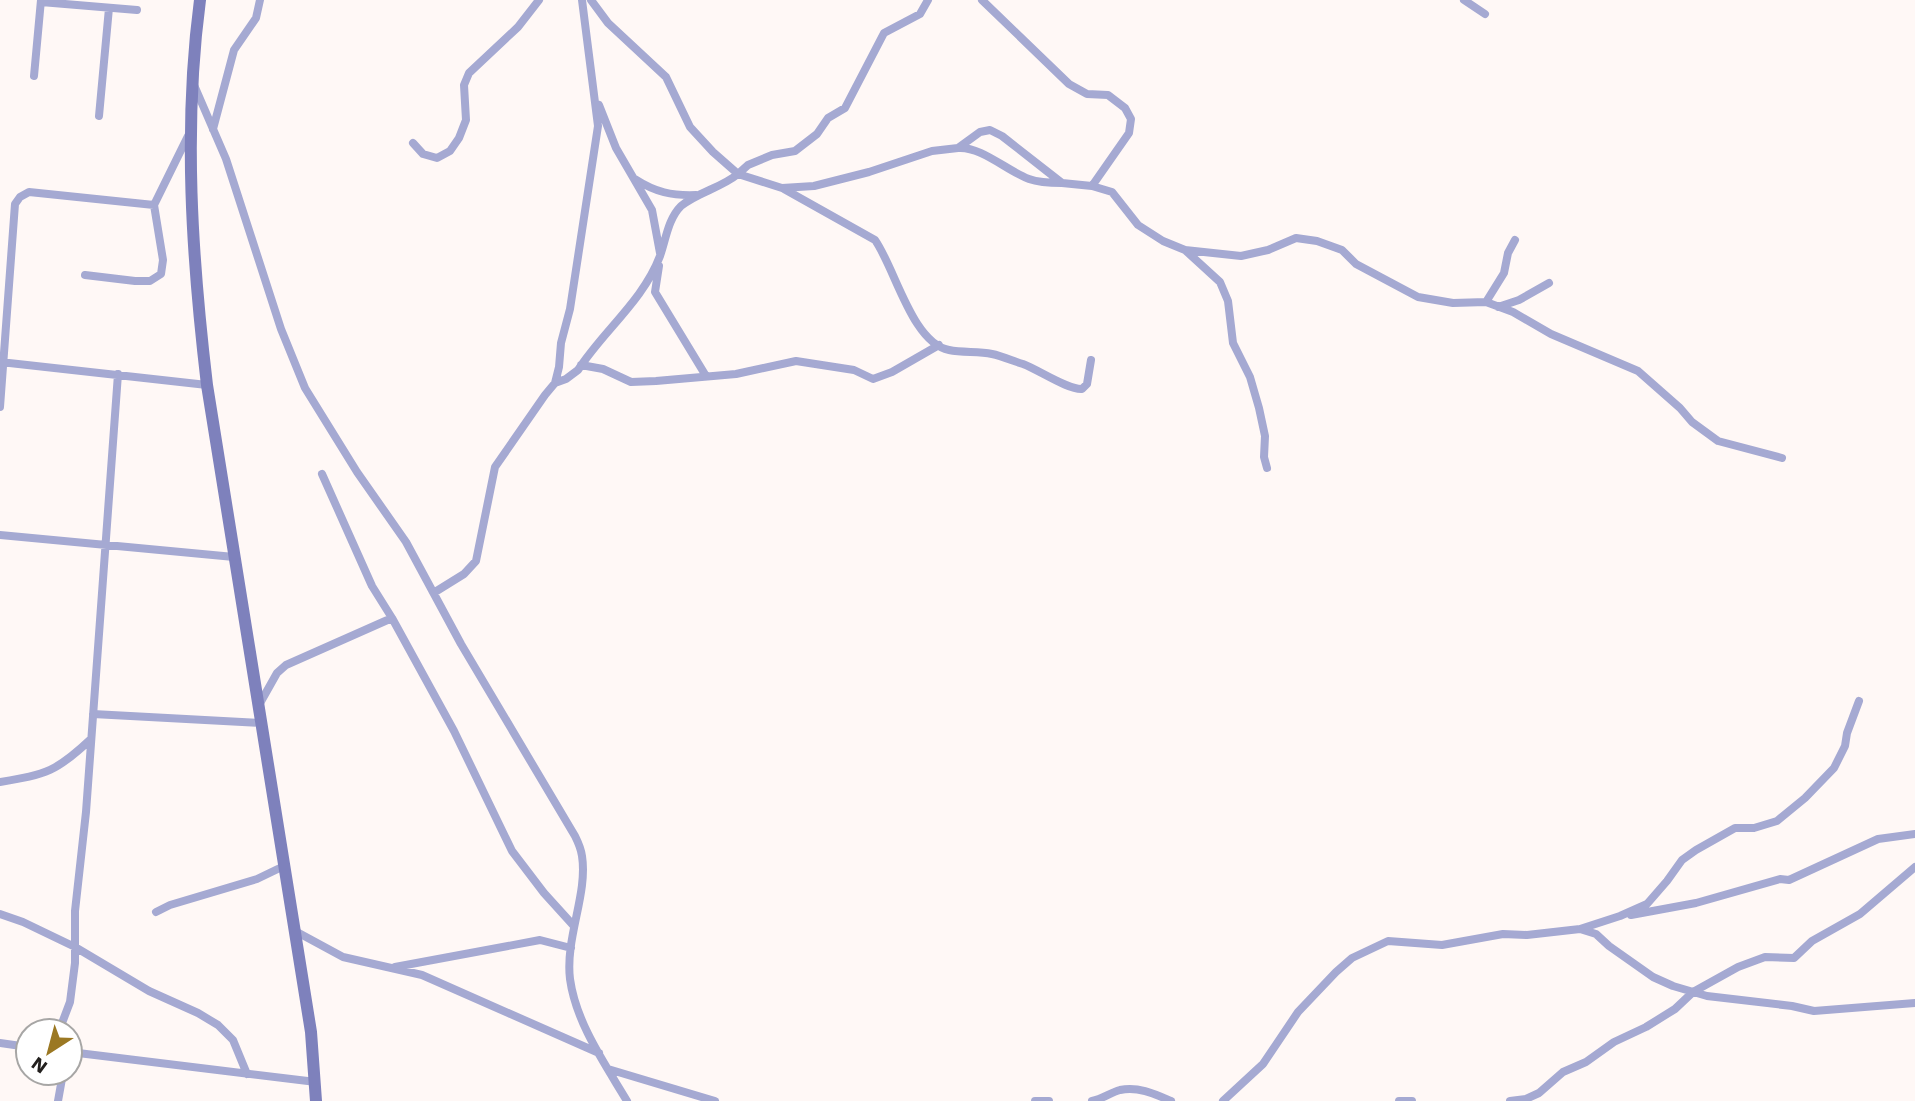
<svg xmlns="http://www.w3.org/2000/svg" width="1915" height="1101" font-family="'Work Sans',sans-serif">
<rect width="100%" height="100%" fill="#fff8f6"/>
<g fill="none" stroke-linecap="round" stroke-linejoin="round">
<path stroke="#a5a9d2" stroke-width="8" d="M928 0 920 14 884 33 845 108 828 118 817 134 795 151 772 155 748 165 738 174 782 188 814 186 869 172 932 151 958 148 980 132 990 130 1002 136 1062 183 1092 186 1129 133 1131 119 1125 108 1108 95 1087 94 1069 84 982 0
M1464 0 1485 14
M41 2 137 10
M34 76 41 0
M194 85 226 159 281 329 305 388 357 472 406 542 461 644 575 836C578 842 581 849 582 856 588 894 565 938 570 979 576 1023 605 1064 627 1101
M599 105 616 148 652 210 660 253
M99 116 109 8
M213 129 234 50 256 18 260 0
M413 143 423 154 437 158 450 151 459 138 466 120 464 85 469 73 518 27 539 0
M958 148C981 146 1007 171 1029 179 1040 183 1051 183 1062 183
M635 179C655 192 672 196 696 195
M1092 186 1112 192 1138 225 1163 241 1185 250 1241 256 1268 250 1296 238 1317 241 1342 250 1356 264 1418 297 1453 303 1486 302 1513 312 1551 334 1638 371 1680 408 1692 422 1718 441 1782 458
M784 189 875 240C895 268 912 343 949 350 963 353 978 351 992 354 1002 356 1013 361 1023 364 1039 370 1068 390 1082 389L1087 384 1091 360
M1185 250 1220 282 1228 301 1233 343 1250 377 1259 408 1265 436 1264 457 1267 468
M659 266 655 292 706 376
M85 275 135 281H150L161 274 163 260 154 205 188 136
M1486 302 1504 273 1508 253 1515 240
M1498 307 1519 300 1549 283
M0 362 207 385
M581 365 603 369 631 382 656 381 736 374 796 361 854 370 873 379 892 372 939 345
M555 383 559 367 561 343 570 309 598 126 582 0
M0 407 15 204 20 197 29 192 154 205
M322 474 372 586 392 618 454 731 512 851 544 893 573 925
M0 535 234 557
M435 592 464 574 476 561 495 467 545 395 555 383 566 379 578 370C603 331 643 301 660 256 666 239 668 219 681 206 698 192 721 188 738 174L713 152 690 127 666 77 608 23 591 0
M259 705 277 673 286 665 392 618
M93 714 262 723
M0 782C47 774 56 772 91 739
M156 912 170 905 257 879 284 866
M0 914 23 922 75 947 149 991 198 1013 218 1025 233 1040 247 1074
M1631 915 1696 903 1780 879 1789 880 1878 839 1915 834
M1580 929 1620 916 1647 904 1667 881 1682 860 1696 850 1735 828H1754L1777 821 1805 798 1834 768 1845 746 1847 733 1859 701
M295 931 343 957 422 975 599 1053
M395 967 540 940 571 948
M59 1031 70 1002 75 963V911L86 812 118 374
M0 1043 28 1047
M70 1052 316 1082
M608 1069 715 1101
M58 1101 63 1073
M1035 1101H1049
M1092 1101C1102 1099 1110 1093 1120 1090 1138 1086 1155 1094 1171 1101
M1223 1101 1263 1064 1298 1012 1336 972 1352 958 1388 941 1442 945 1503 934 1527 935 1580 929 1596 934 1609 946 1653 977 1673 986 1707 996 1792 1006 1814 1011 1915 1003
M1399 1101H1412
M1510 1101 1526 1099 1539 1093 1563 1072 1586 1062 1614 1042 1646 1027 1675 1009 1693 992 1738 967 1765 957 1794 958 1812 941 1860 914 1915 867"/>
<path stroke="#7e81bc" stroke-width="12" d="M200 0C183 128 192 258 207 385L311 1032 316 1101"/>
</g>
<g transform="translate(49 1052) rotate(216)"><circle r="33" fill="#ffffff" stroke="#a7a6a5" stroke-width="2"/>
<path d="M0-5L12 26L0 18L-12 26Z" fill="#9b7823"/>
<text y="-10" font-size="19" font-weight="bold" text-anchor="middle" fill="#23201e">N</text>
</g>
</svg>
